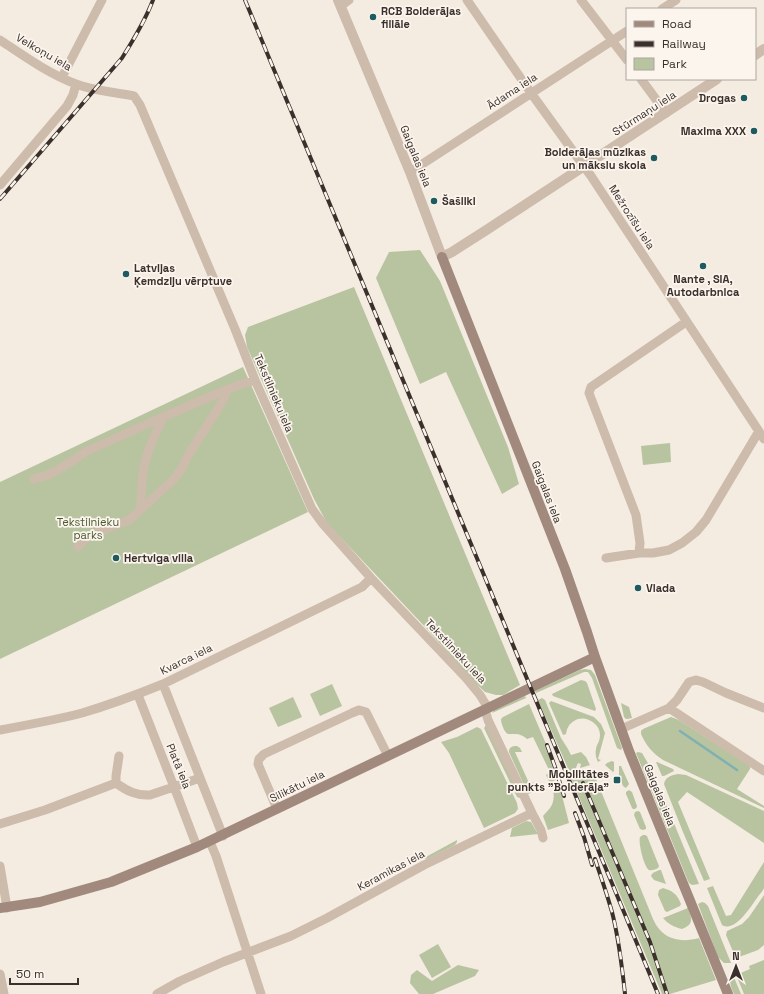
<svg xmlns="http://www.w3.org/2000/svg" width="764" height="994" font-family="'Space Grotesk',sans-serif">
<rect width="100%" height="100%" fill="#f4ebe1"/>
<path fill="#b8c4a0" d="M420 250 440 281 508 447 519 484 502 494 446 372 420 384 376 278 389 252Z
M354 287 520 685 503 695H496L485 692 469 677 427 629 327 523 314 499 247 347 245 335 248 327Z
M243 367 308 512 0 659V482Z
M670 443 671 462 643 465 641 446Z
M585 669 591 670 595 675 622 748 621 750 617 748 592 678 588 672H584L536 693 535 691 580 670Z
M581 680 585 681 587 683 596 709 595 711 553 696 552 694Z
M332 684 342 706 320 716 310 694Z
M525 696 526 698 492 713 494 710Z
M293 697 302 717 278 727 269 708Z
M542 698 545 700 561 738 568 749 571 755 581 752 586 757 590 765 580 768 581 764 578 763 575 770 570 773 538 700Z
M551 701 594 717 601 724 605 733 598 759 601 760 598 762C596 758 595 754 596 749 596 746 598 744 599 741 602 732 598 724 589 720 584 718 579 718 574 721 569 724 567 728 566 734L563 735 549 703Z
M621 703 629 707 632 718 627 719H626L624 717Z
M529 704 546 744 557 779 550 783 546 775 550 772 533 737 527 739C524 736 520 734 515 734 514 734 509 734 508 734 504 732 501 723 501 719L503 717Z
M671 717 679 720 750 766V769L737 789 764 806V808L663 760C652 753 646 745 641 734V731L643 729Z
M486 725 521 798H520L517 797 484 728Z
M477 727 481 729 517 803 518 809 515 813 484 828 449 753 441 742 457 737Z
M517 746 520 748 522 752H515L529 783C535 782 537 783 540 789L528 794 509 752C509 747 512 746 517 746Z
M638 752 642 753 652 770 699 884 692 885 689 883 688 881 636 753Z
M612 761 614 762V771L613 772 605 765 607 763Z
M656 762H657L673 769 674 771 664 776H662Z
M619 766H621L629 784 626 788 623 786 619 776Z
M592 769 653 919C655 923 657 927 660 930 670 941 685 942 699 938L716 980 670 994H662L571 778Z
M678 774 686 775 764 811V843L687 792 678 802 710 879 704 881 683 832 664 784C665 777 672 775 678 774Z
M559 784 569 823 548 830 543 816C545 813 548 811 550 808 554 803 555 794 552 788Z
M629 790 632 792 637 806V807L635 809H633L632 808 626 794V792Z
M638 811 640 812 646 827V829L643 830 640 829 634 815 635 812Z
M526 821 531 822 538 834 510 837 512 828Z
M643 835H645L647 836 659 866 658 868C656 869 652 871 649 870 644 867 638 842 640 837Z
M457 840V842L455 845 427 859 424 858Z
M764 862C764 869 764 882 764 888 763 891 759 895 757 898 751 906 735 933 722 925L707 888 713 886 726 916 731 915Z
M659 870H661L666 884 654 880 651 876C652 872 656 872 659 870Z
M663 888C673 891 677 894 681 904L680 906 667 912 665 911 658 895 659 890Z
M764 895V945L758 950 739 957 736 956 734 954 726 935 727 931 742 924 749 917Z
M702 902 705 903 708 906 731 963H724L718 957 698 904Z
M688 908C692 919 694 924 682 929 674 927 668 924 663 918Z
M438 944 451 967 432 978 419 955Z
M764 960V994H744L736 975 750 969 749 966Z
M458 965 479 970 475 976 433 994H419L410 983 411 975 417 970 432 981Z
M733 975 741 994H734C731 987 728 982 733 975Z"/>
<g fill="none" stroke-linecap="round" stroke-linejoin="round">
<path stroke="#7fb0b2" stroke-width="2.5" d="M680 731 737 770"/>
<path stroke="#cdbbac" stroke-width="9" d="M467 0 531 93 591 176 764 439
M581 0 627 60
M341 6 349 0
M662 9 676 0
M0 40C24 56 49 74 76 84 94 91 114 92 134 96L140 105 235 329 255 380 312 509 323 524 371 578 466 678 480 695 488 708
M62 77 102 0
M641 79 666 113
M410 172 627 31
M0 185 67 106 73 95 76 84
M34 479 48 475 58 470 87 451 163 417
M141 509C141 494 141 478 145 463 148 447 157 432 163 417L228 389 255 380
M78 547 86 538 96 533 129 520 174 479 180 471 189 454 222 402 228 389
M639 553 640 543 636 515 589 393 591 387 686 322
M606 558 639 553H653L669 550 682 543 696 532 706 520 759 431
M163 684 223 836
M138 695 178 797 197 847
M669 708 764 771
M621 729 669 708 677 700 689 682 696 680 703 682 726 693 764 708
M0 730C27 725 55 720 82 713 109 705 136 695 163 684L362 587 371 578
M116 783C127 791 137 796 150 795L200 778
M277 809 258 764 259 759 264 754 352 713 359 710 366 712 388 756
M532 813 541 830 543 838
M0 824 45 810 116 783V776L119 756
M210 842 216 856 261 994
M0 866 7 908
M0 974 4 994
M157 994 180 981 223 962 291 936 327 918 424 865 532 813 488 720 485 710"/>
<path stroke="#cdbbac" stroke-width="10" d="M338 0 410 172 442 257 452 252 488 229 717 79
M755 55 764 49"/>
<path stroke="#a18a7d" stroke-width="10" d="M442 257 565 569 587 632 595 657 629 751 728 994
M0 908 40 902 111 882 197 847 595 657"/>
<defs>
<path id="rail" d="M245 0 658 994
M0 199 122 58C134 39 145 21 153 0
M547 745 555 767 564 796
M583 783 650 942 667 994
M575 813 584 837 592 865
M595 859C601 877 607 894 612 912 619 939 622 966 625 994"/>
</defs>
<use href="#rail" stroke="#3b302b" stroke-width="4"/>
<use href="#rail" stroke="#fbf5ee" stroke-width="2.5" stroke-dasharray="8" stroke-linecap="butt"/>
</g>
<g fill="#1f5a5e" stroke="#fbf5ee" stroke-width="1.5">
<circle cx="373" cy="17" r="4"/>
<circle cx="744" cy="98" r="4"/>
<circle cx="754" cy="131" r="4"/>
<circle cx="654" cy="158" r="4"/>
<circle cx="434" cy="201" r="4"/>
<circle cx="703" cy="266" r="4"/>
<circle cx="126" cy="274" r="4"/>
<circle cx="116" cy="558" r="4"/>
<circle cx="638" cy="588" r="4"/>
<rect x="613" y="776" width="8" height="8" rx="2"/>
</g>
<g text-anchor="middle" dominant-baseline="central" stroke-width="3.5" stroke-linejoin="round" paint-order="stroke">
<g font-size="11" font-weight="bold" fill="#3b302b" stroke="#fbf5ee" text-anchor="start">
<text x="381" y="11">RCB Bolderājas<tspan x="381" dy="13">filiāle</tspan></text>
<text x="736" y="98" text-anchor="end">Drogas</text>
<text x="746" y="131" text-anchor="end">Maxima XXX</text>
<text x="646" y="152" text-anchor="end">Bolderājas mūzikas<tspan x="646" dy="13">un mākslu skola</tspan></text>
<text x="442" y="201">Šašliki</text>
<text x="134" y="268">Latvijas<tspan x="134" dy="13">Ķemdziju vērptuve</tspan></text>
<text x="703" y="279" text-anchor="middle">Nante , SIA,<tspan x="703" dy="13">Autodarbnica</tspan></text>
<text x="124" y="558">Hertviga villa</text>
<text x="646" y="588">Viada</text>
<text x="609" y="774" text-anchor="end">Mobilitātes<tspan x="609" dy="13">punkts "Bolderāja"</tspan></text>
</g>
<g font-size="11" fill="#3b302b" stroke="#fbf5ee">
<text transform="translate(44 52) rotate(30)">Velkoņu iela</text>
<text transform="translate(512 91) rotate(-33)">Ādama iela</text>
<text transform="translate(644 113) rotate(-33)">Stūrmaņu iela</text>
<text transform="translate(416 156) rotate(68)">Gaigalas iela</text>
<text transform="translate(632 217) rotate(57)">Mežrozīšu iela</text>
<text transform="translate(274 393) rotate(67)">Tekstilnieku iela</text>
<text transform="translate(547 492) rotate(69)">Gaigalas iela</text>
<text transform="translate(456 651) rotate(47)">Tekstilnieku iela</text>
<text transform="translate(186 659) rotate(-26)">Kvarca iela</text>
<text transform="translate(179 766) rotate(68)">Platā iela</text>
<text transform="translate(297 786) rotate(-26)">Silikātu iela</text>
<text transform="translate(660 795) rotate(68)">Gaigalas iela</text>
<text transform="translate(391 870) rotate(-28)">Keramikas iela</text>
</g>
<g font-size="11" fill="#4a5a2e" stroke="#fbf5ee">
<text x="88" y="522">Tekstilnieku<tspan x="88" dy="13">parks</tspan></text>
</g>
</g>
<rect x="626" y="8" width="130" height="72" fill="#fbf5ee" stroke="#aea6a0"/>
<rect x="634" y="21" width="20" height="6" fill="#a18a7d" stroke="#aea6a0"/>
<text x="662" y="28" font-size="12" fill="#3b302b">Road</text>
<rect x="634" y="41" width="20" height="6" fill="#3b302b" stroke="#aea6a0"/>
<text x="662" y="48" font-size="12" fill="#3b302b">Railway</text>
<rect x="634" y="58" width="20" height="12" fill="#b8c4a0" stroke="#aea6a0"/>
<text x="662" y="68" font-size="12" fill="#3b302b">Park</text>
<g transform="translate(736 966)" stroke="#fbf5ee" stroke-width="3" paint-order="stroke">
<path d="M0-3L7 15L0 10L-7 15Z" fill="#3b302b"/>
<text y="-6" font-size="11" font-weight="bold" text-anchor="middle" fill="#3b302b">N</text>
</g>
<path d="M10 978v6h68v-6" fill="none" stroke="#3b302b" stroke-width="2"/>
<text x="16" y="978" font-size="12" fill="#3b302b" stroke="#fbf5ee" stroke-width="3" paint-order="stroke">50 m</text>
</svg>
